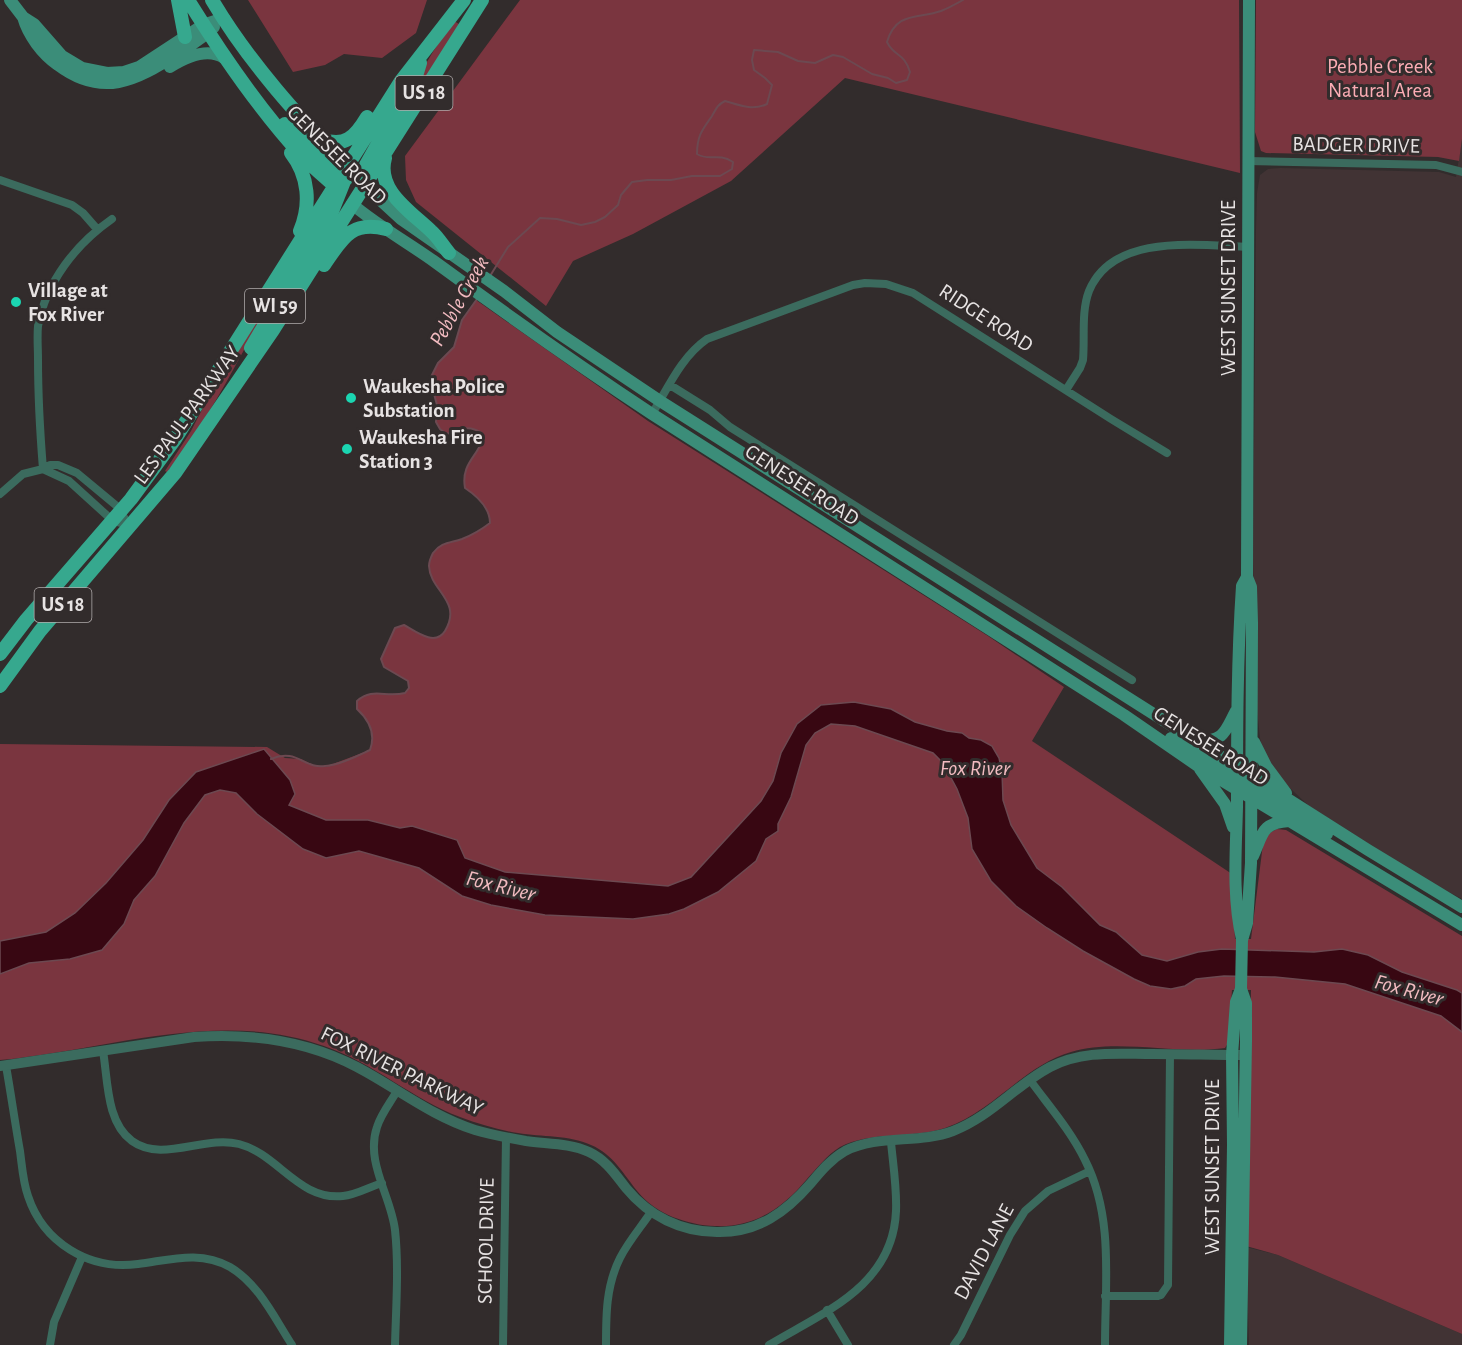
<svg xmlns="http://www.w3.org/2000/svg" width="1462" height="1345" font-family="'Alegreya Sans',sans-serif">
<rect width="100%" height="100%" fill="#322c2c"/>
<path fill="#413334" d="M1462 139V899L1425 879 1309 806 1275 774 1262 748 1260 738 1255 691 1253 560 1256 229 1257 193 1260 175 1268 169 1281 168 1439 172 1456 177Z
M1246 1247 1278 1255 1462 1334V1345H1249Z"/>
<path fill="#7a353f" d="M248 0H427L416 33 382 58 344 54 325 65 293 72Z
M520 0H1239L1240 173 845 78 731 181 633 234 573 261 546 306 416 202 406 180 405 156Z
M1256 0H1462V139L1459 161 1438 157 1266 153 1261 151 1255 132Z
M454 21 459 24 381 151C403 106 424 61 454 21Z
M476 300 648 421 988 636 1064 687 1032 741 1232 874 1235 939H1251L1263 844 1266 835 1277 829 1286 830 1462 936V1334L1278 1255 1246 1246 1251 990H1232L1228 1043 1225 1048C1178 1055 1116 1038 1071 1052 1023 1066 993 1112 945 1128 913 1139 870 1131 840 1147 827 1155 817 1168 807 1179 783 1208 754 1228 715 1226 687 1225 656 1214 638 1192 624 1175 613 1154 591 1145 569 1135 542 1137 518 1133 498 1130 479 1124 460 1117 412 1099 374 1063 324 1046 218 1008 107 1050 0 1060V744L267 747 285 758 301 759 313 765 325 767 370 750C376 734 370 721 357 709V701C374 687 385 698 405 693L409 688 408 681 384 667 381 659 395 628 404 625C415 631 435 647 445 631 463 601 430 590 429 566 429 563 431 557 433 553 441 542 451 543 462 539 472 535 481 530 490 523 489 508 477 496 465 488 460 460 484 454 482 433 467 424 461 430 446 434L440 429 436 422 437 405 430 379 438 363 454 347 462 320Z
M267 302 269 303C238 361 208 421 167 472L165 471 191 431 211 392Z"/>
<path fill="#380712" stroke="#6c4951" stroke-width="1.5" d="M854 702 891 709 915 722 947 731 962 733 969 738 981 740 992 746 999 758 1002 772 1003 800 1011 825 1037 868 1062 887 1100 925 1116 932 1142 955 1167 961 1198 952 1222 949 1314 952 1342 949 1368 955 1402 972 1457 990 1462 993V1032L1441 1016 1345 984 1275 977 1224 976 1196 979 1185 986 1171 989 1150 986 1134 979 1083 951 1047 928 1016 906 991 881 972 849 968 818 957 789 943 763 933 753 855 726 831 724 815 733 806 745 791 797 778 824V831L766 839 756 861 718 892 684 909 669 914 633 919 545 915 491 905 462 896 419 868 359 851 326 858 303 849 257 814 236 793 220 790 205 795 184 823 155 876 134 900 124 924 102 950 70 959 29 963 0 974V941L46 932 75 913 106 883 143 840 169 800 196 772 264 749 290 780 295 794 289 805 326 820H368L400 828 412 826 457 840 465 858 505 872 668 886 691 877 761 801 773 781 781 753 797 724 821 705Z"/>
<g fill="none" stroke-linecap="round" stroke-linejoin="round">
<path stroke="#6c4951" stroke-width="2" d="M490 276 508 247 540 218 557 219 581 225 595 222 605 217 618 205 621 195 632 182 647 180H671L692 176H720L732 169 733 162C717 152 710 162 697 154 697 136 702 130 712 116 716 109 717 105 725 101 739 105 752 111 767 104L772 85 765 78 754 70 752 60 754 50 778 52 798 61 815 63 833 55 843 57 872 74 888 78 896 83 907 80 910 72C904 52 894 57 887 42 896 11 918 19 941 11 949 8 956 4 963 0
M271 759C297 748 304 769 325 766 340 765 357 756 370 750 376 734 370 721 357 709V701C373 687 385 698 405 693L409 688 408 681 384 667 381 659 395 628 404 625C415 631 435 647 445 631 463 601 430 591 429 566 429 563 431 557 433 553 441 542 451 543 462 539 472 535 481 530 490 523 490 508 477 496 465 488 460 460 484 454 482 433 467 424 461 430 446 434L440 429 436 422 437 405 430 379 438 363 454 347 462 320 477 299"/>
<path stroke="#3b6b5e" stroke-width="8" d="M1248 161 1436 165 1462 172
M0 180 72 205 83 213 97 229
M670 385 710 410 730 427 1132 680
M1066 390 1080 368 1083 360C1085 337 1081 312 1089 291 1113 233 1197 245 1247 247
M652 414C668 388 681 357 707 339L853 285 865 283 886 284 913 293 1111 419 1167 453
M43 469C40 432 38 396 38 359 38 348 37 337 38 326 46 282 76 244 112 219
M43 469 69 481 112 520 129 526
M0 494 23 474 43 469 50 465H58L77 473 118 507 129 526
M103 1051C108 1080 106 1122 132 1141 162 1163 204 1135 239 1144 278 1154 299 1201 343 1196 356 1195 369 1187 382 1183
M6 1066C11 1094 15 1123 20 1151 22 1166 23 1182 28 1196 43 1242 89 1271 138 1264 170 1260 200 1250 230 1267 259 1284 275 1319 292 1345
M1030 1080C1049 1106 1071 1131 1085 1160 1114 1217 1105 1283 1105 1345
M1105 1296H1158L1161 1295 1168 1285 1170 1054
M827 1310 848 1345
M50 1345 54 1322 82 1257
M395 1345C396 1307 399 1267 395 1230 391 1196 365 1162 377 1127 381 1114 390 1103 397 1091
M503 1345 506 1137
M606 1345C606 1315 606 1286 620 1258 628 1242 641 1227 651 1212
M769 1345C824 1312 893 1286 896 1211 897 1188 893 1164 891 1142
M954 1345 961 1335 1010 1235 1025 1211 1048 1191 1090 1171"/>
<path stroke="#3b6b5e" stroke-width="10" d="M0 1066 194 1037C251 1033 306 1040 357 1067 397 1088 431 1116 475 1130 492 1135 509 1138 526 1141 547 1144 570 1143 589 1152 606 1160 615 1174 626 1188 649 1216 681 1232 717 1232 758 1233 786 1212 811 1183 821 1171 831 1159 845 1151 878 1134 919 1144 953 1131 990 1117 1016 1085 1050 1067 1083 1050 1117 1054 1152 1054 1183 1054 1215 1055 1246 1055"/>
<path stroke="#3b8d79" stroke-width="12" d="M10 0 23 17 34 24 62 56 82 68 107 73 124 72 139 67 203 25 224 18
M23 17C28 35 42 54 58 65 102 98 136 81 177 54 189 46 203 38 214 27
M170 67C186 57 207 47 224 58
M364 185 401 219 504 291 557 332 660 401 1368 850 1462 907
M352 204C378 226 407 242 435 262 506 314 578 365 652 414L1124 715 1198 766 1462 925
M1171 738 1221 769 1242 777
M1199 741C1225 741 1225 731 1236 711
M1254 742 1266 766 1286 793
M1200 769 1225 804 1233 827
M1247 787 1268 797 1327 834
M1253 856C1263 834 1261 823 1289 821
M1242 939C1232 897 1236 850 1237 807 1237 733 1237 660 1242 586L1247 577
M1230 1345 1233 1145 1232 1055 1236 1002 1241 989 1242 940 1247 923 1251 863 1252 623 1251 587 1247 577 1249 0
M1241 1345 1246 1041V1003L1241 989"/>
<path stroke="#36a88e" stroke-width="14" d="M178 0 185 37
M188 0C222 55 258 108 302 156 314 168 327 179 339 190
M212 0C249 63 300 118 350 171
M285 124 333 171 346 179
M321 139C345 148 355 137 367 117
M291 153C309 176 311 205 300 231
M385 158C376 190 410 211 431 231 438 237 443 246 449 253
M366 165 416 76 420 63
M324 265C342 239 351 220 386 229
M251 348 333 209 347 174
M0 654 26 620 131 499 175 439 401 81 464 0
M0 686 40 631 175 473 273 330 482 0"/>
</g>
<g fill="#1bd5b1" stroke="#322c2c" stroke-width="2">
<circle cx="16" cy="302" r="6"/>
<circle cx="351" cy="398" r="6"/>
<circle cx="347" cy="449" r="6"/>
</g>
<g text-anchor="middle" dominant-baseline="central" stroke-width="6" stroke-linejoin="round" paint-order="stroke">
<g fill="#322c2c" stroke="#b1acac" stroke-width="1.5">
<rect x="395.5" y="76" width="57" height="34" rx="4.5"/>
<rect x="245" y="289" width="60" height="34" rx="4.5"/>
<rect x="34.5" y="588" width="57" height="34" rx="4.5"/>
</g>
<g font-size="20" font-weight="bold" fill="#e7e3e3">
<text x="424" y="93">US 18</text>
<text x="275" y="306">WI 59</text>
<text x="63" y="605">US 18</text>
</g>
<g font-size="21" fill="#fcacb4" stroke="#322c2c">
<text x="1380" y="66">Pebble Creek<tspan x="1380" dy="24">Natural Area</tspan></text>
</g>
<g font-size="21" fill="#e7e3e3" stroke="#322c2c">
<text transform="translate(1356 145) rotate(1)">BADGER DRIVE</text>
<text transform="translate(337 155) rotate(45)">GENESEE ROAD</text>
<text transform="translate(1228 288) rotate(-90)">WEST SUNSET DRIVE</text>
<text transform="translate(986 318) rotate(33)">RIDGE ROAD</text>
<text transform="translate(187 415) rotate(-54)">LES PAUL PARKWAY</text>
<text transform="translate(802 485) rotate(33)">GENESEE ROAD</text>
<text transform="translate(1211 746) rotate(32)">GENESEE ROAD</text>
<text transform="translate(402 1071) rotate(26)">FOX RIVER PARKWAY</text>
<text transform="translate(1212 1167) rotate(-90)">WEST SUNSET DRIVE</text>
<text transform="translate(486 1241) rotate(-89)">SCHOOL DRIVE</text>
<text transform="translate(984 1252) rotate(-62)">DAVID LANE</text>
</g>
<g font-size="21" font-weight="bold" fill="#e7e3e3" stroke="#322c2c" text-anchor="start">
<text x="28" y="290">Village at<tspan x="28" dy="24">Fox River</tspan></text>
<text x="363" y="386">Waukesha Police<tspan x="363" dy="24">Substation</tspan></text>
<text x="359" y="437">Waukesha Fire<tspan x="359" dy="24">Station 3</tspan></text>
</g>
<g font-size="22" font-style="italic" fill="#f2bbc0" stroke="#322c2c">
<text transform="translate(459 301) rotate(-61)">Pebble Creek</text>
<text x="975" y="768">Fox River</text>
<text transform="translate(501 886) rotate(14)">Fox River</text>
<text transform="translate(1409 990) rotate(15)">Fox River</text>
</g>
</g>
</svg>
